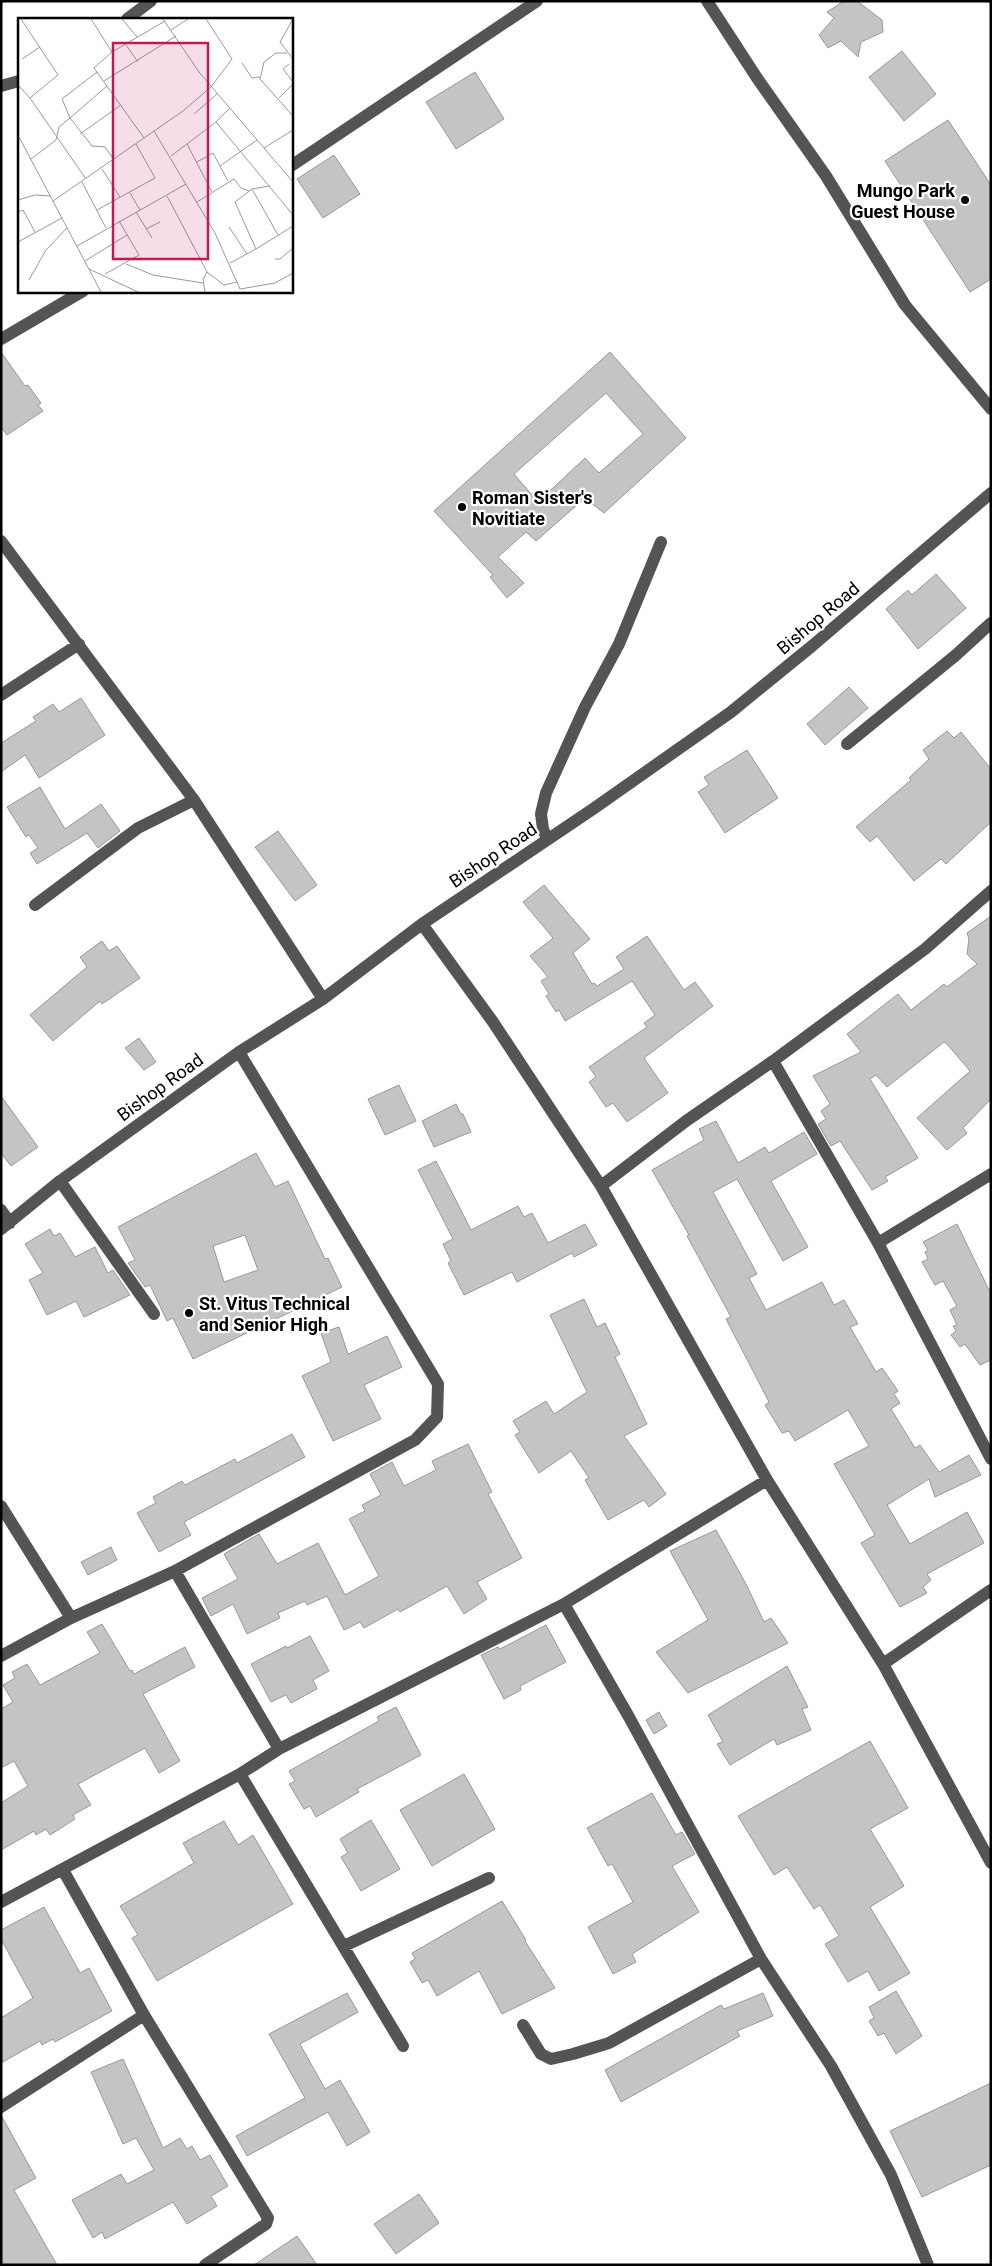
<svg xmlns="http://www.w3.org/2000/svg" width="992" height="2266" font-family="Roboto,sans-serif">
<rect width="100%" height="100%" fill="#fff"/>
<path fill="#c4c4c4" stroke="#989898" fill-rule="evenodd" d="M844 1H857L882 20 883 32 861 42 858 57 841 41 828 48 819 35 834 18 827 12Z
M902 51 936 94 904 121 869 77Z
M475 72 504 119 456 149 426 102Z
M948 120 991 185V279L970 292 885 161Z
M334 155 360 194 323 218 297 179Z
M1 352 25 386 28 385 41 403 38 405 43 411 7 435 1 427Z
M610 352 686 438 604 513 585 498 536 541 526 532 498 557 524 583 507 598 490 577 493 575 434 511ZM606 393 643 434 599 473 585 458 538 502 514 474Z
M936 574 966 608 918 649 886 609 908 590 912 595Z
M849 687 868 708 825 745 807 724Z
M81 698 105 735 39 778 25 755 1 772V743L36 721 33 717 53 704 59 712Z
M947 731 954 738 961 732 991 769V822L946 864 941 859 914 881 877 836 870 842 856 827 911 780 909 778 929 759 923 750Z
M747 750 778 798 725 833 698 792 709 785 704 777Z
M40 787 65 829 101 804 120 831 98 848 87 833 37 864 30 853 38 848 29 835 26 837 7 807Z
M278 831 317 885 295 901 255 847Z
M544 885 590 939 573 953 592 984 594 983 597 986 624 969 616 957 647 936 684 990 695 982 713 1006 644 1058 668 1093 627 1122 613 1103 606 1107 589 1082 596 1077 589 1067 647 1027 644 1023 655 1015 632 981 565 1021 559 1010 556 1012 546 996 549 994 541 981 548 977 530 956 553 938 523 902Z
M991 916V1099L963 1128 967 1133 947 1150 917 1118 970 1071 947 1044 944 1042 887 1087 876 1075 870 1079 918 1158 885 1177 888 1181 872 1190 840 1141 831 1146 818 1124 826 1119 821 1111 830 1104 813 1076 861 1052 847 1034 898 994 911 1010 944 984 947 987 977 964 967 954 969 939 967 933Z
M102 941 109 951 117 946 140 978 102 1004 100 1001 53 1041 30 1015 87 967 80 957Z
M139 1038 156 1062 144 1070 125 1048Z
M399 1085 416 1121 385 1135 368 1099Z
M1 1096 38 1147 11 1166 1 1153Z
M456 1104 461 1114H463L471 1132 434 1147 422 1121Z
M716 1121 738 1163 765 1147 769 1153 804 1132 817 1154 771 1181 808 1247 783 1261 737 1179 713 1192 757 1274 749 1278 766 1310 822 1282 834 1305 844 1300 858 1324 850 1327 876 1372 882 1368 898 1391 894 1394 900 1403 891 1409 915 1448 920 1445 939 1472 969 1455 981 1475 935 1497 929 1479 887 1505 910 1544 967 1512 984 1543 927 1574 931 1580 923 1587 927 1593 900 1607 861 1543 875 1535 834 1464 869 1446 848 1410 795 1441 789 1431 782 1433 765 1405 769 1402 726 1319 731 1317 687 1236 689 1235 652 1170 704 1140 699 1129Z
M256 1153 275 1187 288 1181 325 1259 328 1258 342 1287 193 1359 173 1318 167 1321 150 1285 145 1287 128 1263 135 1260 118 1227ZM245 1235 258 1270 224 1282 213 1246Z
M436 1161 471 1230 518 1206 524 1217 532 1213 548 1243 585 1224 597 1245 574 1257 572 1253 517 1282 512 1272 464 1295 448 1263 451 1261 443 1244 453 1239 418 1170Z
M957 1224 991 1294V1360L980 1365 965 1344 960 1347 951 1335 956 1331 953 1326 957 1325 950 1310 957 1306 943 1281 935 1285 922 1262 928 1259 925 1252 928 1250 923 1242Z
M50 1229 54 1236 60 1233 75 1257 95 1247 108 1273 113 1270 130 1295 84 1317 76 1301 47 1315 29 1280 43 1273 25 1244Z
M584 1299 597 1327 605 1323 620 1354 615 1357 647 1424 624 1436 666 1494 649 1507 644 1500 608 1520 585 1480 589 1478 571 1451 539 1473 515 1435 520 1432 513 1421 546 1401 554 1414 587 1392 550 1315Z
M339 1327 348 1354 387 1336 402 1367 364 1385 381 1419 333 1441 302 1376 331 1362 321 1333Z
M292 1434 305 1457 184 1522 191 1535 159 1552 137 1513 156 1503 153 1497 182 1481 185 1485 235 1459 237 1463Z
M468 1444 492 1492 488 1494 522 1558 477 1582 487 1599 464 1614 447 1586 400 1612 398 1609 364 1628 360 1622 344 1630 327 1596 307 1605 305 1601 278 1613 280 1618 247 1634 233 1604 211 1616 202 1598 238 1579 224 1554 259 1534 277 1564 318 1543 345 1595 379 1576 349 1519 365 1511 362 1505 381 1495 370 1474 392 1462 404 1486 436 1470 432 1461Z
M716 1530 747 1586 764 1622 771 1618 788 1643 688 1693 656 1652 708 1620 670 1551Z
M111 1547 117 1560 88 1575 81 1562Z
M102 1624 130 1671 132 1670 134 1674 185 1647 195 1667 143 1694 180 1761 159 1773 145 1748 78 1784 91 1805 73 1815 75 1819 50 1835 46 1829 36 1835 34 1831 1 1850V1803L28 1786 14 1761 1 1768V1709L13 1702 3 1685 15 1678 12 1672 27 1664 40 1685 100 1653 87 1632Z
M546 1625 566 1662 520 1686 521 1690 504 1699 481 1655 498 1647 500 1649Z
M310 1636 329 1671 313 1680 317 1689 291 1703 286 1695 271 1702 251 1664 286 1646 287 1648Z
M787 1666 808 1707 802 1709 811 1730 777 1745 774 1739 730 1765 717 1744 723 1742 708 1715Z
M396 1707 421 1755 357 1789 359 1792 316 1817 310 1806 304 1809 289 1784 295 1781 289 1771 379 1721 377 1717Z
M659 1712 667 1726 654 1734 646 1720Z
M870 1741 908 1808 870 1829 904 1886 870 1907 910 1973 879 1991 868 1971 848 1982 825 1944 839 1936 820 1905 814 1909 787 1867 774 1875 738 1816Z
M464 1774 495 1829 432 1866 400 1810Z
M652 1793 676 1835 682 1832 695 1854 672 1866 699 1912 632 1954 636 1962 613 1974 588 1927 633 1902 612 1864 608 1866 587 1828Z
M371 1820 400 1869 361 1891 341 1857 348 1853 340 1839Z
M224 1821 238 1845 253 1835 293 1904 157 1981 132 1938 138 1935 120 1906 194 1863 183 1843Z
M502 1901 526 1940 525 1941 555 1988 502 2014 479 1971 437 1996 428 1980 422 1983 410 1962 415 1959 412 1953Z
M44 1907 80 1973 89 1968 112 2011 55 2042 53 2039 42 2045 40 2041 1 2063V2018L33 1998 1 1939V1930Z
M896 1991 922 2036 896 2054 884 2033 878 2036 869 2021 874 2018 869 2007Z
M347 1993 358 2012 300 2044 325 2089 340 2080 370 2132 347 2146 328 2112 247 2156 236 2136 305 2098 269 2034Z
M763 1993 773 2016 737 2031 740 2036 621 2102 605 2070 721 2005 724 2009Z
M123 2059 163 2148 180 2138 187 2149 192 2146 200 2160 210 2155 228 2186 211 2196 217 2206 187 2224 173 2202 105 2239 102 2232 93 2238 72 2200 121 2174 127 2184 154 2170 136 2138 123 2144 91 2072Z
M991 2083V2165L922 2197 890 2131Z
M1 2115 36 2178 14 2190 57 2265H5L1 2259Z
M419 2194 439 2223 396 2254 374 2224Z
M297 2236 317 2265H254Z"/>
<g fill="none" stroke-linecap="round" stroke-linejoin="round">
<path stroke="#545454" stroke-width="12" d="M707 1 757 78 826 176 905 305 991 409
M127 19 151 1
M1 86 19 81
M291 166 537 1
M1 339 83 291
M1 541 194 800 323 999
M1 695 79 644
M847 744 956 655 991 623
M547 839 543 829 541 814 546 793 585 707 619 644 661 542
M35 905 138 828 194 800
M422 924 493 1022 601 1186 767 1480 883 1664 991 1863
M773 1061 878 1243 991 1459
M60 1181 154 1314
M601 1186 686 1121 773 1061 925 949 991 891
M1 1210 10 1223
M1 1229 60 1181 239 1052 323 999 422 924 593 809 731 712 812 646 991 493
M878 1243 991 1174
M1 1506 71 1618
M175 1571 279 1749
M564 1604 629 1717 761 1959 831 2066 891 2175 928 2265
M1 1656 71 1618 175 1571 415 1440 437 1417 438 1384 239 1052
M883 1664 991 1590
M240 1774 403 2046
M63 1870 144 2015 268 2218 266 2224 205 2265
M1 1902 240 1774 279 1749 564 1604 767 1480
M344 1946 489 1878
M523 2025 541 2054 551 2059 573 2054 609 2043 761 1959
M1 2107 144 2015"/>
</g>
<g fill="#000" stroke="#fff" stroke-width="2">
<circle cx="965" cy="200" r="5"/>
<circle cx="462" cy="507" r="5"/>
<circle cx="189" cy="1313" r="5"/>
</g>
<g text-anchor="middle" dominant-baseline="central" stroke-width="4.5" stroke-linejoin="round" paint-order="stroke">
<g font-size="18" font-weight="bold" fill="#000" stroke="#fff" text-anchor="start">
<text x="955" y="190" text-anchor="end">Mungo Park<tspan x="955" dy="21">Guest House</tspan></text>
<text x="472" y="497">Roman Sister's<tspan x="472" dy="21">Novitiate</tspan></text>
<text x="199" y="1303">St. Vitus Technical<tspan x="199" dy="21">and Senior High</tspan></text>
</g>
<g font-size="18" fill="#000" stroke="#fff">
<text transform="translate(818 618) rotate(-40)">Bishop Road</text>
<text transform="translate(493 855) rotate(-34)">Bishop Road</text>
<text transform="translate(160 1087) rotate(-36)">Bishop Road</text>
</g>
</g>
<g transform="translate(18 18)">
<rect width="275" height="275" fill="#fff"/>
<path fill="none" stroke="#999" stroke-width="1" d="M73 1 94 34 76 50 126 120M104 1 119 19M145 1 181 54 275 164M275 1 262 24 275 41M153 12 170 1M108 27 120 44M94 34 147 3M269 35H258L246 44 242 61 275 98M4 41 22 29M224 45 234 60 242 59M271 46 265 51 275 64M86 63 158 18M0 67 12 80 40 57 3 1M89 68 52 100 74 128 87 129 96 142M12 80 68 161M261 80 275 66M176 96 199 76M198 104 212 90M136 113 197 215 222 271 257 265 275 255M62 116 103 87M0 117 83 274M169 126 194 174M246 130 275 112M153 138 198 104 275 197M13 141 38 122 41 109 52 100 44 81 79 54M179 144 195 135 210 163M202 148 239 122M84 151 102 179M64 164 88 210M252 168 234 171 217 184 238 231 275 208M234 171 260 217M112 175 122 192M149 178 189 254 206 267 219 264M0 182 17 177 32 178M35 183 165 93 193 69 214 41 188 1M179 184 216 161 223 170 231 173M79 192 137 160 118 126M0 194 5 192 17 214M118 194 134 220M211 209 229 236M128 211 142 204M0 224 44 200M59 228 168 166M257 241H262L275 230M67 243 109 217M212 245 238 231M108 246 135 257 185 265M71 251 120 274M87 256 121 237 101 203M11 262 28 232 49 210M187 274 185 261 189 254"/>
<path fill="#c2185b" fill-opacity="0.15" stroke="#c2185b" stroke-width="2.5" d="M95 25H190V241H95Z"/>
<rect width="275" height="275" fill="none" stroke="#000" stroke-width="2.5"/>
</g>
<rect width="992" height="2266" fill="none" stroke="#000000" stroke-width="5"/>
</svg>
